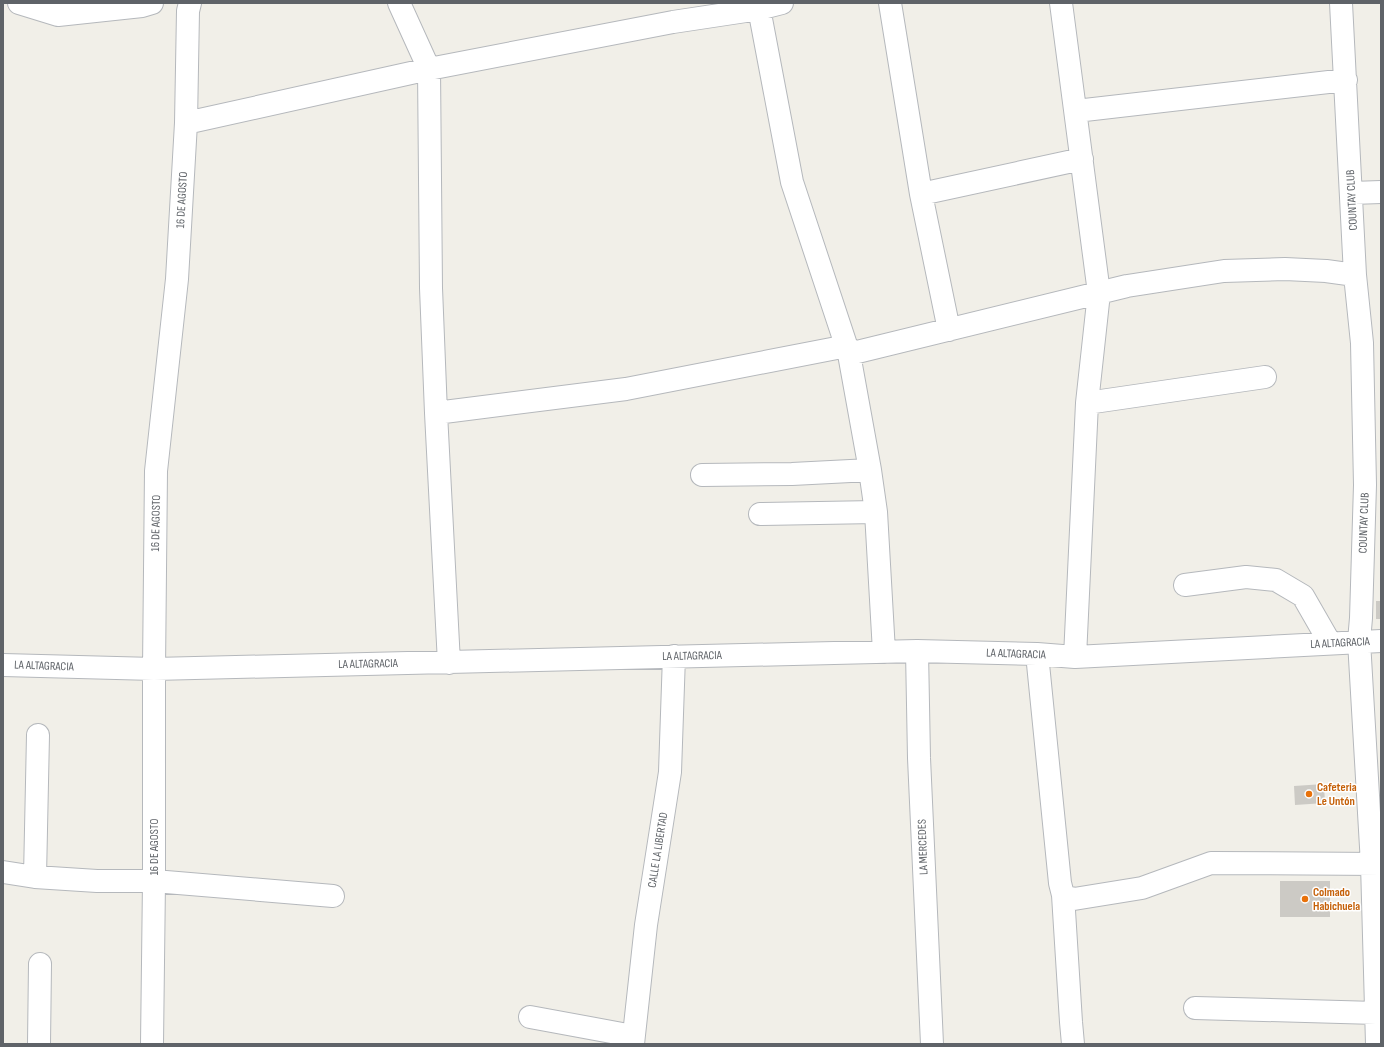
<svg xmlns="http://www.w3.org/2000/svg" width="1384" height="1047" font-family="'Sofia Sans Condensed',sans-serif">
<rect width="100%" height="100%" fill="#f1efe8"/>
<path fill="#cccac5" d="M1376 601H1381V619H1376Z
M1324 784 1325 803 1295 805 1294 786Z
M1280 881H1330V917H1280Z"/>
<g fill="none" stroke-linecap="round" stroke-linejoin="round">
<defs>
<path id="minor" d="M19 3 58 15 142 6 152 3
M399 3 429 69 431 288 436 413 449 663
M758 3 792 182 849 354 870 470 876 512 884 652
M890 3 921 194 949 330
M1061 3 1099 293 1087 403 1075 657
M1341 3 1355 275 1362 343 1365 485 1361 618 1359 641 1372 864 1377 1044
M1076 111 1346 80
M186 123 429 69 673 22 759 9 782 3
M1352 193 1381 192
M921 194 1082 159
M849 354 1127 286 1224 271 1285 269 1326 271 1355 275
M1087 403 1265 377
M436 413 626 389 847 346
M702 475 792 474 870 470
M760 514 876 512
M1185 585 1246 577 1276 580 1303 596 1330 643
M917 651 919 758 932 1044
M1037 654 1060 883 1063 895 1071 1022 1073 1044
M3 665 154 669 917 651 1037 654 1075 657 1381 641
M3 872 35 877 97 881H154L333 896
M35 877 38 735
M1063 895 1066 897 1074 899 1142 888 1211 863 1381 864
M1195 1008 1376 1013
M530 1017 633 1036
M39 1044 40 964
M152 1044 154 881V669L156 471 177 279 186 123 188 11 190 3
M633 1044 646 925 670 772 674 656"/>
</defs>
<use href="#minor" stroke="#b5b8bc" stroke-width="24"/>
<use href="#minor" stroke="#fff" stroke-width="22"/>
</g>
<g fill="#e8710a" stroke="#fff" stroke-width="1.5">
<circle cx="1309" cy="794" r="4"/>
<circle cx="1305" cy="899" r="4"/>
</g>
<g text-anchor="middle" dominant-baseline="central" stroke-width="3" stroke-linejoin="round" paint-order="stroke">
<g font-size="12" fill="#5f6368" stroke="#fff">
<text transform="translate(182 200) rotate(-87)">16 DE AGOSTO</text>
<text transform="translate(1352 200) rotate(-93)">COUNTAY CLUB</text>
<text transform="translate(156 523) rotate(-89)">16 DE AGOSTO</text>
<text transform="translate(1364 523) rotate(-88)">COUNTAY CLUB</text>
<text transform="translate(1340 643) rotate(-3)">LA ALTAGRACIA</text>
<text transform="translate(1016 654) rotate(2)">LA ALTAGRACIA</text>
<text transform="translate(692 656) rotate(-1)">LA ALTAGRACIA</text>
<text transform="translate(368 664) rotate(-1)">LA ALTAGRACIA</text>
<text transform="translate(44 666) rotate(2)">LA ALTAGRACIA</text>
<text transform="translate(154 847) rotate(-90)">16 DE AGOSTO</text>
<text transform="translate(923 847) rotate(-92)">LA MERCEDES</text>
<text transform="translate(658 850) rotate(-81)">CALLE LA LIBERTAD</text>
</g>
<g font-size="12" font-weight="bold" fill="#c56008" stroke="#fff" text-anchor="start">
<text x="1317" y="787">Cafeteria<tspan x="1317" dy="14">Le Untón</tspan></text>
<text x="1313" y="892">Colmado<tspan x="1313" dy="14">Habichuela</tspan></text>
</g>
</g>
<rect width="1384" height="1047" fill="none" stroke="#5f6368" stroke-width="8"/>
</svg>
